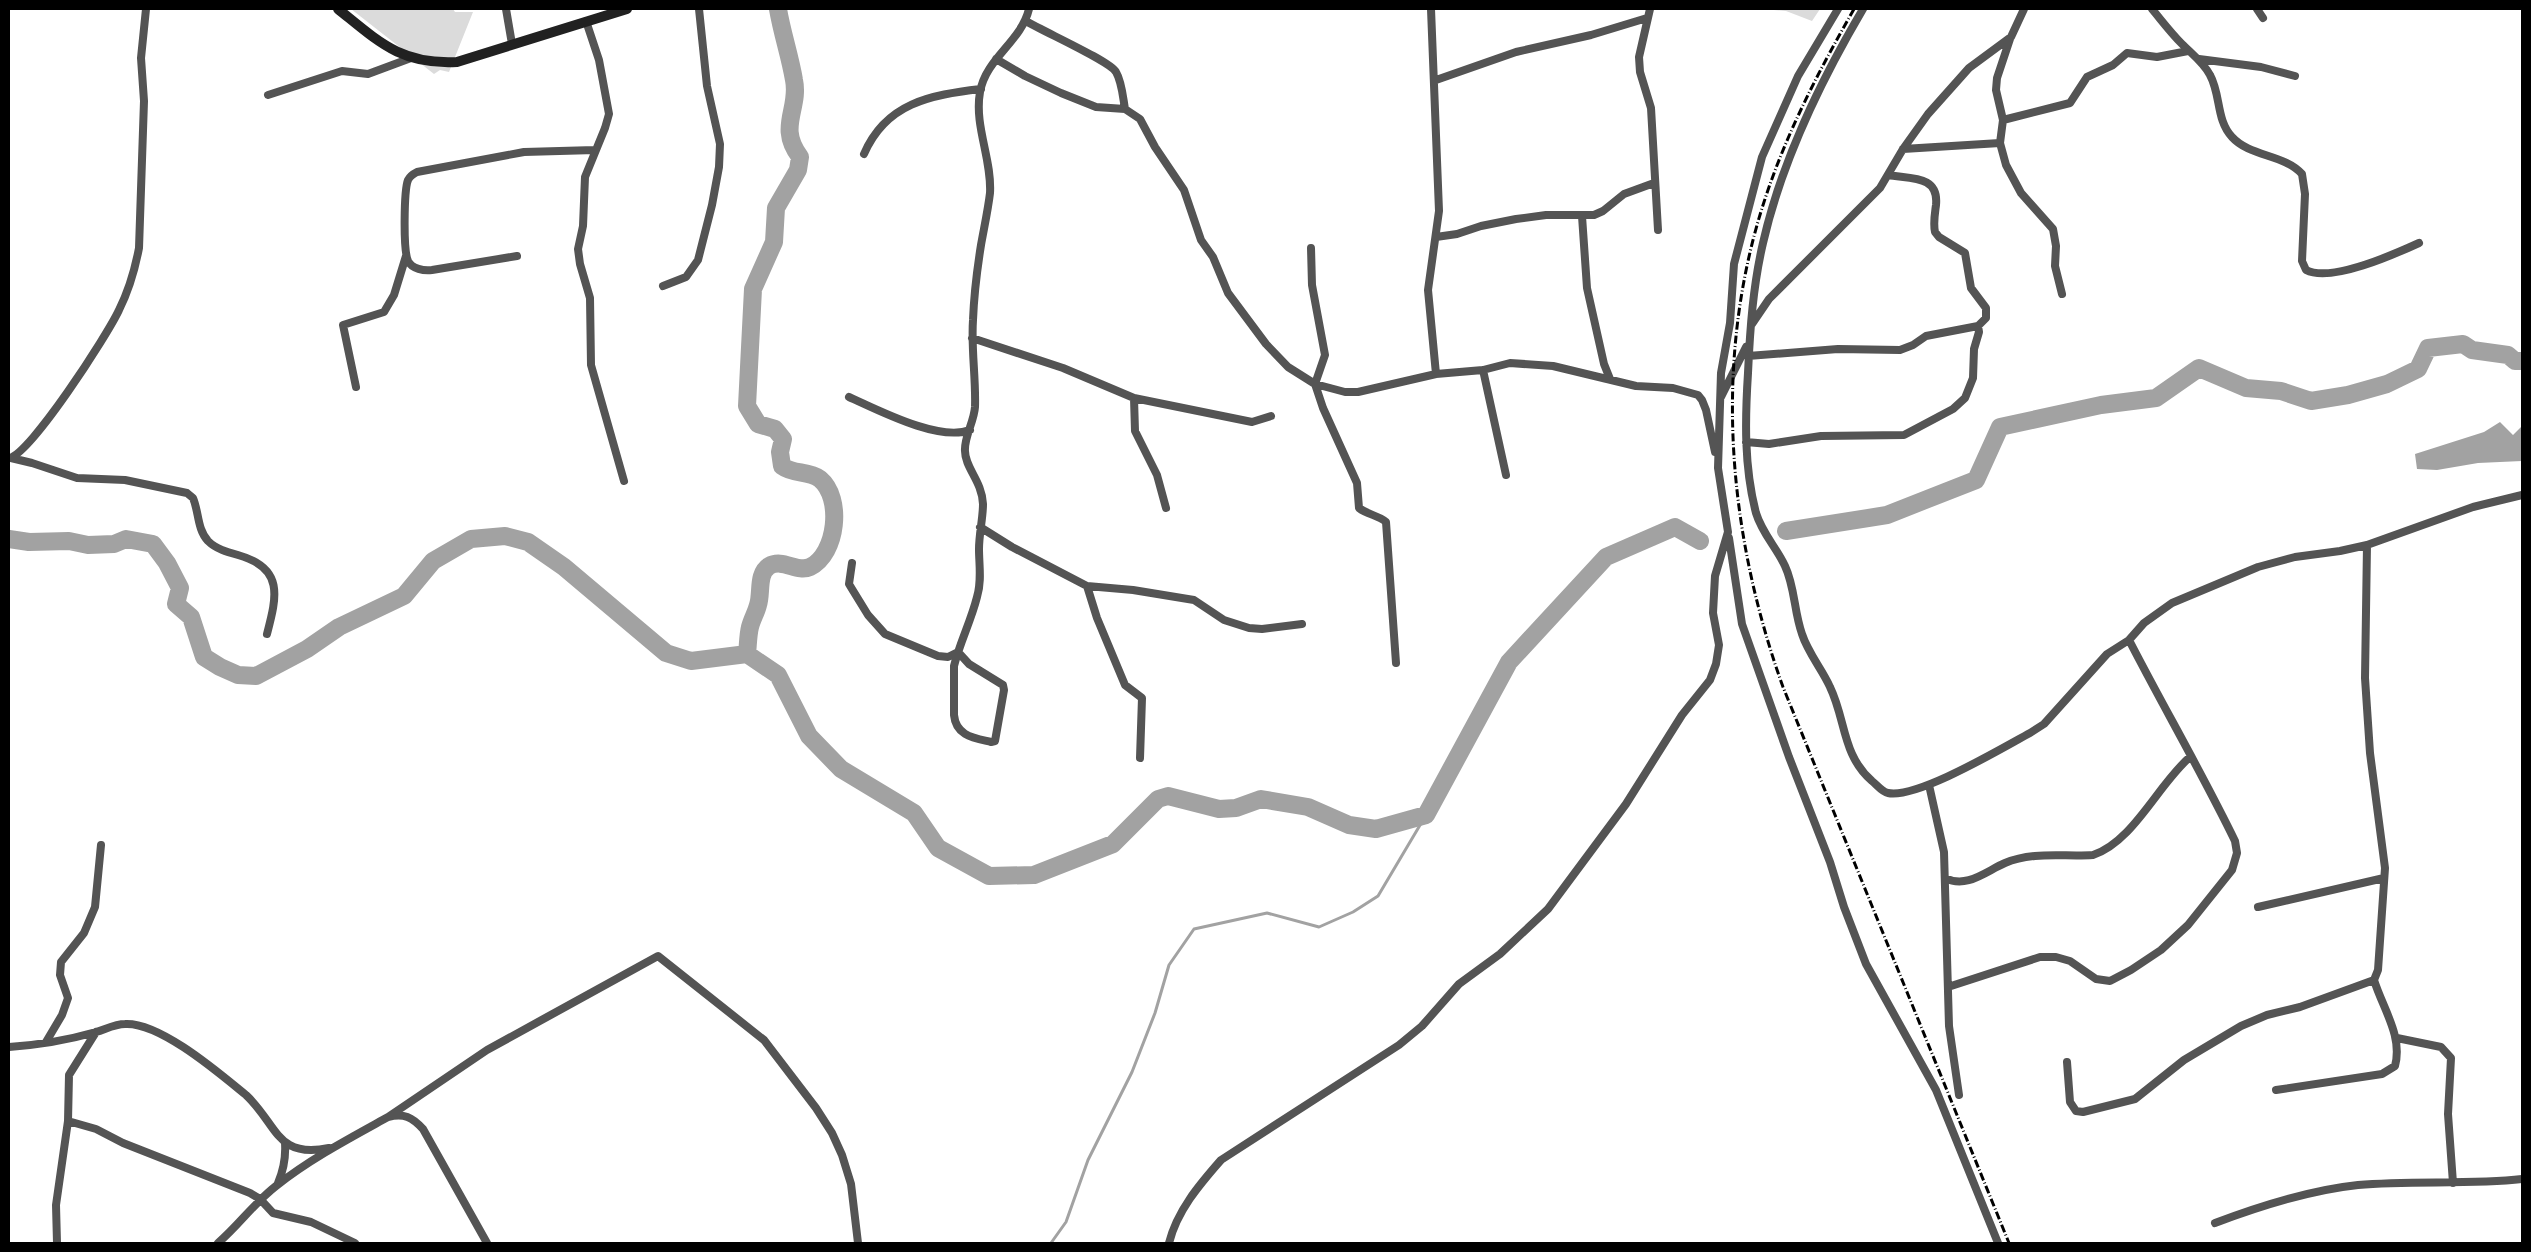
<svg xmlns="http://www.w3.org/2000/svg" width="2531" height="1252" font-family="Signika,sans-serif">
<rect width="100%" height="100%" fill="#fff"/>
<path fill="#dbdbdb" d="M351 9H453L455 12H473L449 72 440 70 434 74Z
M1761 9H1820L1812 21 1786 11Z"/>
<path fill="#a2a2a2" d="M2500 422 2513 435 2522 426V461L2478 463 2437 470 2417 469 2415 454 2484 432Z"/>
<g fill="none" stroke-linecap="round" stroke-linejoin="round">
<path stroke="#a2a2a2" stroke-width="3" d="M1051 1243 1066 1222 1088 1160 1132 1072 1155 1013 1169 965 1194 929 1267 913 1319 927 1353 912 1378 896 1426 815"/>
<path stroke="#a2a2a2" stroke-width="18" d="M1786 531 1887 515 1976 480 2000 427 2101 405 2156 398 2199 368 2246 388 2281 391 2311 401 2348 395 2387 384 2418 369 2428 348 2463 344 2472 350 2508 355 2515 361H2522
M9 539 29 542 69 541 88 545 114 544 126 539 153 544 167 563 180 588 176 604 191 617 204 657 220 667 238 675 256 676 307 649 339 627 404 596 433 561 471 539 505 536 528 542 564 567 666 653 691 661 747 654 778 675 809 736 841 769 914 813 938 848 989 876 1034 875 1113 844 1158 799 1168 796 1219 809 1236 808 1261 799 1308 807 1349 825 1376 829 1426 815 1509 662 1606 557 1675 527 1700 541
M747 654C748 645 748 635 750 627 752 619 756 613 758 605 762 593 757 574 769 566 783 558 797 573 810 567 837 554 843 498 820 479 808 470 794 475 782 466L780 452 783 439 775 429 758 424 747 406 753 289 774 242 776 208 798 170 800 157C777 127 800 109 794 80 790 56 782 33 778 9"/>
<path stroke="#545454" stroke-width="8" d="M506 9 512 44
M1431 9 1439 211 1428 290 1436 374
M1650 9 1639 57 1640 72 1651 108 1658 230
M1863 9C1820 82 1782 160 1763 243 1753 286 1750 329 1748 373 1745 420 1744 467 1756 513 1762 533 1776 547 1785 566 1795 587 1794 612 1802 634 1808 653 1822 669 1830 687 1846 720 1842 755 1872 781 1877 785 1882 792 1888 793 1917 799 2002 748 2030 733L2044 724 2107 654 2129 640 2144 623 2172 603 2258 567 2295 557 2340 551 2367 545 2473 507 2522 495
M2152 9C2162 21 2171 33 2182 44 2192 54 2204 63 2210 75 2221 95 2216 120 2232 137 2250 157 2284 154 2302 174L2305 194 2302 261 2306 270C2331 283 2395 254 2419 243
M2257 9 2263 18
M586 21 599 60 609 114 605 128 585 177 583 226 578 249 580 264 590 298 591 365 624 481
M1026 21C1042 31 1110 61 1116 72 1122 82 1123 98 1125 109
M2010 39 1997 78 1996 90 2003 120 2000 143 2006 165 2021 193 2053 229 2056 246 2055 266 2062 294
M996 59 1025 76 1061 93 1096 107 1125 109 1140 119 1155 147 1184 190 1201 240 1213 257 1228 293 1266 344 1288 367 1315 384 1345 392H1358L1436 374 1483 370 1510 363 1553 366 1636 386 1673 388 1698 395 1702 400 1706 410 1715 452
M2199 59 2261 67 2295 76
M1436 80 1516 52 1591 35 1647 18
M268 95 342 71 368 74 411 58
M2003 120 2070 103 2087 77 2113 65 2127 53 2157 57 2188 51
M1903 149 2000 143
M864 154C886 103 930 95 981 89
M1582 216 1587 288 1604 364 1610 379
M1436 237 1457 234 1481 226 1516 219 1546 215H1594L1603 211 1624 194 1654 183
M1311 248 1312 285 1325 355 1315 384 1323 408 1357 483 1359 508C1368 515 1378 515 1386 522L1396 663
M517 256 432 270C424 271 412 269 408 261 403 250 404 190 408 180 410 176 413 174 417 172L524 152 595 150
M663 286 686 277 698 260 712 205 719 167 720 144 707 86 699 9
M1752 324 1769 299 1880 188 1903 149 1928 114 1969 68 2011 37 2024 9
M972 338 1063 368 1134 398 1252 422 1271 416
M1748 356 1838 349 1900 350 1913 345 1926 336 1978 326 1986 318V308L1971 288 1965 253 1939 237 1935 232C1933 223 1935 213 1936 205 1939 175 1911 179 1888 175
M1483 370 1506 475
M356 387 343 325 384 312 394 295 406 256
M849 397C878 410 939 442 970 430
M1721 397 1746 347
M1134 398 1135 431 1157 475 1166 508
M1746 442 1769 444 1821 436 1904 435 1953 409 1965 398 1973 378 1974 349 1979 332 1978 326
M9 458C30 455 108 334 119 310 129 290 135 269 139 248L144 101 141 58 146 9
M11 458 32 463 77 478 125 480 187 493 193 498C199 512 197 529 208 541 216 549 227 552 238 555 284 568 277 596 267 634
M980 527 1012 547 1087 586 1133 590 1194 600 1224 620 1249 628 1262 629 1302 624
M1729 538 1742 624 1789 757 1830 862 1844 907 1866 964 1936 1090 1998 1243
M852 563 849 584 852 589 868 615 885 634 938 656 948 657 958 652
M1087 586 1097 618 1125 685 1142 698 1140 758
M958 652 969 664 1003 685 1004 690 995 741 991 742C974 738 956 736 954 715V666C960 642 971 621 977 597 982 581 979 565 979 549 979 534 983 518 983 504 982 481 965 468 965 451 964 437 974 422 975 407 976 378 971 349 973 320 974 295 977 270 981 245 984 228 988 210 990 193 992 159 974 126 980 92 986 58 1021 42 1029 9
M1929 785 1944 852 1949 1026 1959 1095
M1945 878C1967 889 1986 871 2005 863 2033 851 2064 857 2093 855 2134 841 2158 784 2191 756
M2258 907 2384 878
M1948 987 2040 957H2056L2070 961 2096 979 2110 981 2131 970 2161 950 2188 925 2232 870 2237 853 2235 841C2202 773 2164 708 2129 640
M2397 1038 2441 1047 2451 1058 2448 1114 2453 1183
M46 1042 62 1015 68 998 60 975 61 962 84 933 95 907 101 845
M9 1047C38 1045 68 1040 96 1032 106 1029 115 1024 125 1024 160 1022 219 1073 246 1095 278 1125 276 1159 329 1148
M2067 1062 2070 1102 2076 1111 2083 1112 2135 1099 2184 1060 2241 1026 2267 1015 2300 1007 2374 980 2378 970 2385 868 2370 753 2365 678 2367 545
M2276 1090 2382 1074 2395 1066C2403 1036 2383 1009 2374 980
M388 1117 487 1050 658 956 764 1040 816 1108 832 1133 842 1155 851 1184 858 1243
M68 1121 96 1129 123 1143 250 1193 260 1199 273 1213 311 1222 355 1243
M278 1183C284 1169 286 1158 285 1143
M2215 1223C2260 1206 2310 1190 2358 1185 2413 1180 2468 1185 2522 1179
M57 1243 56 1205 68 1121 69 1075 96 1032
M218 1243C239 1225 254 1203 276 1186 310 1159 350 1138 388 1117 404 1113 412 1117 423 1129L487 1243
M1169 1243C1177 1211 1199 1185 1221 1160L1399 1045 1422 1026 1459 984 1500 954 1548 909 1626 804 1682 715 1710 680 1716 664 1719 645 1713 613 1715 576 1728 532 1718 468 1721 373 1730 323 1734 264 1762 157 1798 76 1838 9"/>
<path stroke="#212121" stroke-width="10" d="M338 9C379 42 401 65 457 62L627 9"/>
<path stroke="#000" stroke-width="3" stroke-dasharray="8 2.5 1 2.5" stroke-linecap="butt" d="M1854 9C1821 67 1790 126 1768 190 1712 352 1726 528 1783 687L2009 1243"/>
</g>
<rect width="2531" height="1252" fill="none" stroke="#000000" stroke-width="20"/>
</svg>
